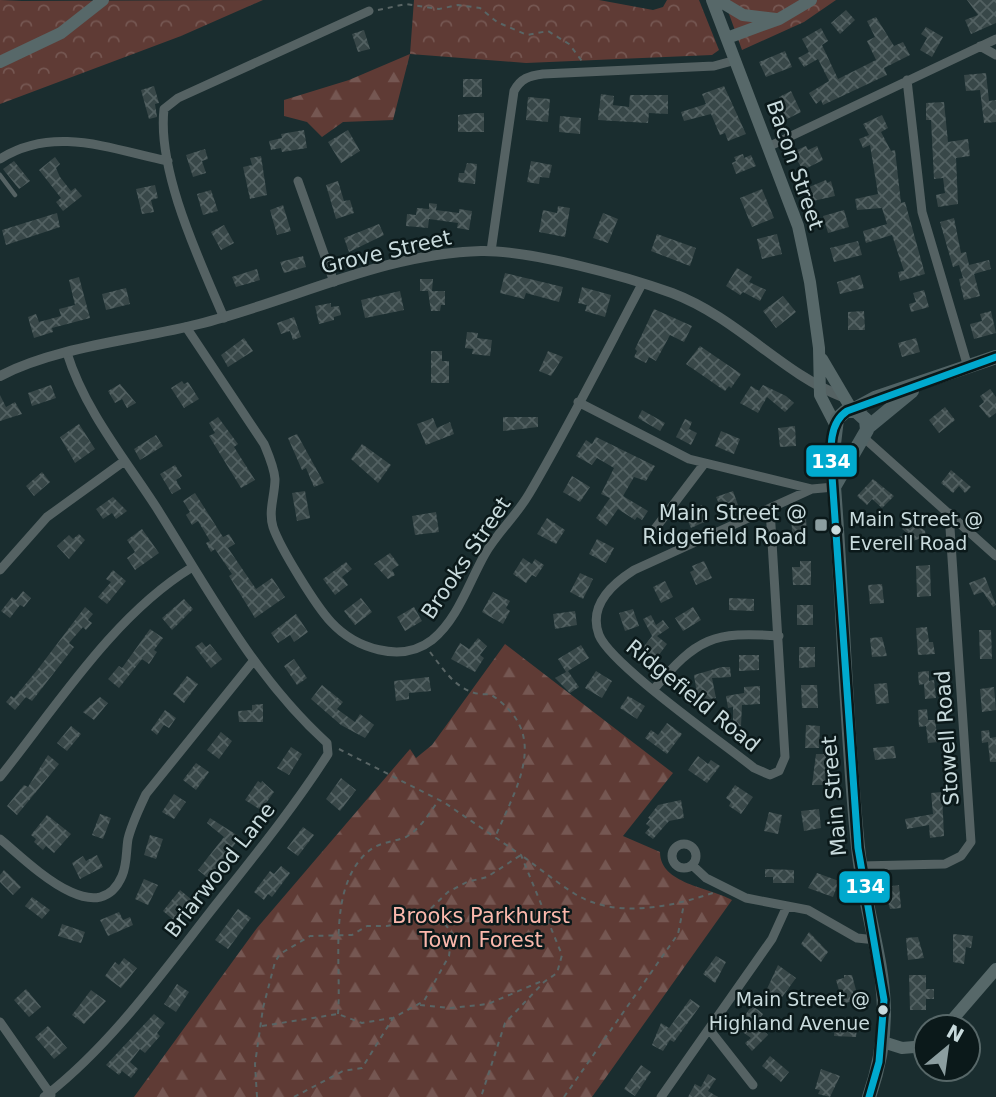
<svg xmlns="http://www.w3.org/2000/svg" width="996" height="1097" font-family="'DejaVu Sans',sans-serif">
<defs>
<pattern id="forest-firs" width="22" height="20" patternUnits="userSpaceOnUse" patternTransform="scale(1.75)"><rect width="22" height="20" fill="#5f3b35"/><path d="M5 1l3.5 6h-7zM16 11l3.5 6h-7z" fill="#755752"/></pattern>
<pattern id="park-crowns" width="20" height="18" patternUnits="userSpaceOnUse" patternTransform="scale(1.75)"><rect width="20" height="18" fill="#5f3b35"/><path d="M2 6a3 3 0 1 1 6 0M12 15a3 3 0 1 1 6 0" fill="none" stroke="#755752"/></pattern>
<pattern id="building-cross-hatch" width="8" height="8" patternUnits="userSpaceOnUse" patternTransform="scale(1.75)"><rect width="8" height="8" fill="#384748"/><path d="M0 0l8 8M0 8l8-8" fill="none" stroke="#536162"/></pattern>
</defs>
<rect width="100%" height="100%" fill="#1a2d2f"/>
<path fill="url(#forest-firs)" d="M410 54 393 120 343 122 322 137 307 122 284 116V100L349 80Z
M505 644 673 773 623 836 660 852C660 884 709 887 732 900L592 1097H134L257 928 410 749 416 758 432 745Z"/>
<path fill="url(#park-crowns)" d="M0 0 22 1 263 0 181 36 0 104Z
M414 0H599L653 10 663 7 667 0H699L719 50 712 55 526 63 410 54Z
M724 0H836L804 22 742 50Z"/>
<path fill="url(#building-cross-hatch)" d="M967 0H996V23L971 34 965 20 978 15Z
M846 10 855 20 840 34 831 23Z
M876 17 894 46 903 42 910 55 884 68 887 75 823 105 821 100 816 104 809 93 829 81 818 59 804 67 798 58 809 52 802 39 821 28 828 41 822 45 838 79 876 60 867 41 875 37 867 21Z
M926 27 943 37 932 57 920 50 927 38 921 34Z
M364 30 370 49 358 52 352 34Z
M785 51 792 67 766 77 759 62Z
M986 73 989 101 996 100V122L984 123 980 90 966 91 964 75Z
M463 79H482V97H463Z
M154 86 159 103 155 104 157 117 149 119 141 90Z
M724 86 746 134 728 141 725 133 720 135 711 114 684 121 681 112 706 104 702 94Z
M791 91 801 112 785 120 780 111 784 109 779 97Z
M601 94 614 96 613 105 629 107 630 95H668V114L649 113 648 123 598 120Z
M528 97 550 99 548 122 526 120Z
M944 102 948 142 968 139 970 156 956 158 958 204 938 207 936 195 945 193 943 178 934 179 931 120H926V103Z
M476 113H484V132H458V115Z
M882 115 888 128 881 132 891 151 895 150 901 203 905 202 925 274 900 281 898 272 904 271 892 235 866 243 863 231 887 224 882 208 857 210 855 199 878 194 870 145 863 148 859 139 869 135 863 124Z
M560 116 581 118 580 134 559 132Z
M304 130 307 148 282 152 281 148 271 150 269 141 282 138 281 134Z
M348 130 360 151 341 163 328 142Z
M806 146 808 150 817 146 823 160 803 170 792 152Z
M205 149 208 159 202 161 206 173 193 177 186 155Z
M743 154 744 158 751 155 756 166 736 174 732 163 736 161 734 157Z
M261 156 267 195 250 199 243 167 252 165 250 158Z
M55 157 60 164 56 168 60 177 71 191 75 188 82 196 63 211 56 202 61 198 39 170Z
M14 161 30 181 19 189 3 169Z
M531 161 552 165 549 178 540 177 539 184 527 182Z
M467 163 477 164 475 184 458 182 459 173H464Z
M826 180 827 183 831 181 835 196 813 201 809 187Z
M338 181 344 201 350 200 354 213 336 219 326 185Z
M155 185 158 198 151 200 154 212 142 214 136 189Z
M762 189 774 218 752 227 740 198Z
M211 190 218 211 203 215 197 194Z
M429 203 437 204 436 210 459 213V209L472 211 469 230 457 228 458 223 429 219 428 228 406 226 407 214 416 215 417 208 429 209Z
M283 205 291 231 277 235 270 210Z
M558 206 570 208 565 237 539 232 543 210 557 213Z
M844 210 849 227 828 233 823 216Z
M57 213 60 227 6 245 2 230Z
M603 213 618 219 608 243 593 238Z
M954 218 961 253 966 252 969 265 989 260 991 269 974 274 980 296 964 300 959 279 963 278 959 265 953 267 940 222Z
M379 224 384 235 349 252 344 238Z
M224 225 234 243 221 250 211 232Z
M657 234 696 248 690 266 651 251Z
M777 234 782 254 762 259 757 239Z
M858 241 862 255 834 262 830 248Z
M303 256 306 267 284 273 280 262Z
M737 268 752 277 749 282 766 290 760 301 743 292 740 295 726 286Z
M257 269 260 280 236 287 232 277Z
M505 273 563 287 559 302 526 293 524 299 500 293Z
M860 275 864 288 840 294 837 282Z
M79 277 90 318 52 328 53 332 34 338 28 317 36 314 39 322 61 316 59 309 75 305 69 280Z
M420 279H433L432 291H445V305H441L440 311H431L428 291H420Z
M582 287 611 295 605 317 585 311 587 305 578 303Z
M126 288 130 304 106 310 102 294Z
M924 290 929 307 911 312 909 304 916 302 913 293Z
M400 291 404 310 365 318 361 300Z
M783 296 796 312 776 328 763 311Z
M331 303V307L339 306 341 315 334 317V320L319 324 315 306Z
M654 309 692 326 684 342 670 335 656 361 649 357 646 363 634 357 637 351 635 349Z
M864 311 865 330H848V312Z
M991 311 996 333 974 339 970 324 982 321 980 314Z
M294 317 301 337 293 340 290 331 281 334 277 323Z
M467 332 478 333 477 338 492 340 490 356 472 354 473 349 465 348Z
M244 338 253 351 228 367 221 355Z
M916 338 920 352 902 357 898 343Z
M700 346 741 374 731 388 729 386 725 391 686 364Z
M431 351H442V361H449V383H431Z
M548 351 563 357 551 376 539 371Z
M182 381 184 384 188 382 199 399 184 408 171 388Z
M120 384 136 403 127 408 122 399 115 403 108 391Z
M51 385 56 398 32 406 28 393Z
M763 385 786 396 794 403 785 412 767 397 758 413 740 403 751 386 759 391Z
M990 389 996 397V413L989 418 979 406 984 402 980 396Z
M0 395 6 407 15 402 22 414 0 421Z
M945 407 955 420 939 433 929 420Z
M642 410 665 423 660 431 638 418Z
M218 417 238 444 234 447 255 480 241 488 209 436 215 433 209 423Z
M503 417H538V427L503 431Z
M433 418 437 428 450 422 454 434 426 445 417 424Z
M685 419 692 422 689 429 697 433 691 445 676 437Z
M79 424 95 449 75 463 60 437Z
M795 426 796 446 780 447 778 428Z
M721 431 740 439 734 454 715 446Z
M297 434 324 483 314 487 306 468 302 470 288 438Z
M156 435 163 446 140 460 134 449Z
M596 437 655 466 646 481 634 477 623 496 648 511 642 520 637 517 635 520 618 509 606 526 596 518 610 498 601 494 614 468 597 458 592 465 576 456 586 440 592 444Z
M362 444 391 465 378 483 351 459Z
M175 465 182 476 176 480 181 489 172 494 160 474Z
M951 470 971 487 965 493 959 486 953 493 941 483Z
M42 472 50 482 34 496 26 486Z
M572 476 590 487 580 502 563 492Z
M873 479 894 496 882 508 872 499 867 505 857 496Z
M305 491 310 518 297 521 292 493Z
M733 491 738 505 722 511 716 497Z
M195 493 223 537 229 534 235 544 228 548 256 589 272 578 285 597 255 618 229 576 232 574 215 549 211 552 206 543 210 541 198 521 192 525 186 515 190 512 183 501Z
M113 497 127 511 116 519 112 513 103 519 96 509Z
M702 505 709 520 691 528 684 513Z
M436 512 439 532 415 535 412 516Z
M791 516H806L807 544 793 545Z
M547 518 565 530 556 544 537 534Z
M912 519 925 531 926 537 891 547 889 540 908 534 902 529Z
M142 529 159 553 135 570 127 558 135 552 127 540Z
M79 534 85 540 69 559 57 546 69 535 73 539Z
M597 539 614 548 606 563 589 554Z
M390 553 399 565 392 570 395 575 388 579 374 564Z
M523 558 532 564 535 559 544 565 536 577 532 575 526 583 513 574Z
M704 561 712 578 696 585 690 572 694 570 692 566Z
M800 561H811V585H793L792 567H800Z
M346 562 352 569 342 577 348 585 335 595 323 579Z
M930 565 931 596 917 597 916 566Z
M113 570 126 581 107 604 98 597 111 582 106 579Z
M580 573 593 579 583 599 570 592Z
M985 577 996 605 993 607 983 592 974 595 969 583Z
M665 581 673 597 661 603 653 587Z
M882 584 884 603 870 604 868 585Z
M23 591 31 598 24 607 20 605 10 618 1 611 12 597 16 600Z
M493 592 510 601 506 608 510 611 503 624 482 612Z
M361 598 372 612 355 625 344 611Z
M729 598 754 599V611L729 610Z
M184 599 193 609 172 630 162 618Z
M797 605H813V625H797Z
M85 607 93 614 88 620 92 623 86 630 83 627 69 643 74 647 32 701 26 697 15 710 6 702 11 696 14 698 38 669Z
M414 607 422 621 405 631 397 617Z
M693 607 701 620 683 631 675 618Z
M633 609 639 626 625 631 619 613Z
M575 611 577 625 555 629 553 614Z
M296 614 308 632 294 642 290 635 278 643 271 633Z
M651 615 656 625 663 620 669 628 657 636 667 644 656 659 642 649 652 636 643 619Z
M927 627 929 642H933L935 654 918 655 916 628Z
M150 629 163 638 154 650 157 652 149 664 142 659 119 688 108 679 119 666 122 668Z
M979 630H991L992 659H980Z
M882 637 887 656 872 657 870 638Z
M478 638 487 646 480 655 484 658 475 672 451 659 460 643 469 649Z
M202 642 206 647 210 644 222 659 211 668 195 647Z
M581 645 589 658 568 671 579 687 570 693 555 678 566 672 558 659Z
M799 647H815V667L799 668Z
M739 655H759V670L739 671Z
M294 659 307 678 297 685 284 666Z
M722 667H730L731 677 712 678 716 698 698 701 694 675Z
M596 671 612 681 602 698 585 688Z
M929 671V681L934 680 936 698 925 699 924 684 919 685 918 672Z
M187 676 198 684 184 703 173 694Z
M429 677 431 691 409 693V699L396 701 394 681Z
M887 683 889 703 876 704 874 684Z
M322 685 343 702 337 709 355 722 360 714 374 725 365 738 341 725 311 699Z
M801 685H817L818 708H802Z
M760 686V704L742 705 741 726H733V707L728 708 726 696 744 693V687Z
M994 687 996 710 982 712 980 689Z
M628 696 645 706 637 719 620 708Z
M100 697 108 703 94 720 83 712Z
M263 704V722H239L238 711 252 710V705Z
M927 709 928 720H935L938 742 928 743 926 726 919 727 918 710Z
M165 710 176 718 169 728 164 725 157 735 151 730Z
M667 723 682 734 667 754 645 738 651 730 658 735Z
M806 725 820 726 819 748H805Z
M71 726 81 734 67 751 57 743Z
M989 730 990 738 996 737V762H990L988 742 982 743 981 731Z
M221 732 232 741 219 759 207 750Z
M894 746 896 758 875 760 873 748Z
M291 747 302 754 289 775 277 768Z
M816 754H826V776L831 777V785H812Z
M48 755 59 764 17 815 7 806 24 785 28 787Z
M698 756 708 764 711 760 720 766 707 783 688 770Z
M196 763 209 772 196 790 183 780Z
M341 778 356 790 340 811 326 799Z
M258 781 261 783 262 781 274 792 261 810 245 800Z
M735 785 753 797 741 814 729 806 731 802 726 798Z
M942 792 944 836 930 838 929 825 907 829 905 819 933 814 931 793Z
M174 794 186 802 174 819 162 812Z
M681 800 684 818 669 821 653 839 645 833 650 827 646 824 650 819 648 818 658 805Z
M819 809 821 828 804 831 801 811Z
M769 812 782 815 778 834 764 831Z
M100 814 111 818 103 839 92 835Z
M47 815 71 834 54 853 46 846 43 850 34 842 36 839 31 835Z
M210 818 240 837 209 879 198 870 224 837 207 823Z
M303 827 314 835 298 856 287 848Z
M150 835 163 839 156 859 144 855Z
M97 855 103 867 80 879 72 863 83 856 86 861Z
M281 866 290 873 272 897 268 894 264 900 254 892 270 871 274 874Z
M765 869 794 870V883H773V877H765Z
M4 870 21 887 13 895 0 882V875Z
M817 873 839 881 833 897 808 888Z
M144 879 158 885 148 905 135 899Z
M899 885 901 908 890 909 884 887Z
M180 890 192 900 175 921 163 911Z
M32 897 50 910 42 919 25 906Z
M238 909 251 918 228 949 215 940Z
M119 912 123 920 130 917 133 925 108 936 100 920Z
M62 924 85 932 81 943 58 936Z
M809 932 828 952 821 962 801 944Z
M953 934 973 936 971 948 966 947 964 964 953 962Z
M918 937 924 958 908 960 906 938Z
M716 956 726 962 715 983 703 974Z
M124 958 137 968 121 988 105 976 115 962 119 965Z
M778 965 796 978 780 1000 766 991Z
M844 975H852L856 990 853 991 855 1000 843 1004 836 980 844 978Z
M909 975H926V989H934V999H926V1010H910Z
M177 984 189 992 176 1012 164 1004Z
M26 989 41 1007 29 1017 14 1000Z
M91 990 106 1001 84 1024 72 1015Z
M690 999 700 1006 674 1042 670 1040 663 1051 652 1045 661 1023 669 1028Z
M752 1005 763 1014 757 1023 768 1035 752 1051 745 1043 751 1038 737 1028Z
M154 1014 165 1023 157 1033 160 1036 145 1053 140 1049 130 1062 138 1069 131 1078 122 1071 119 1075 106 1065Z
M842 1019 858 1020 856 1037 834 1036 835 1025H841Z
M48 1026 67 1048 54 1059 35 1037Z
M770 1056 789 1072 781 1082 762 1066Z
M641 1065 651 1072 635 1096 624 1089Z
M821 1069 840 1076 830 1097 818 1094 820 1090 815 1089Z
M708 1074 716 1079 708 1091 718 1097H688L695 1084 701 1087Z"/>
<g fill="none" stroke-linecap="round" stroke-linejoin="round">
<path stroke="#596565" stroke-width="2" stroke-dasharray="5 5" stroke-linecap="butt" d="M378 10 406 4 439 9 458 5 480 8 497 22 527 35 548 31 569 44 582 61
M430 652C446 673 461 697 490 694 550 733 519 782 496 835
M339 749 445 803 521 855 562 955 557 973 544 982 505 1023 481 1097
M420 1005 451 1008 488 1004 542 981
M338 1014C342 963 326 885 370 850 380 842 394 842 406 837 419 830 430 813 438 801
M262 1026 338 1014 362 1023 392 1018
M257 1097 255 1064 263 1008 275 962 280 954 310 936 352 935 367 926H387L420 919 448 892 467 882 487 877 521 855C539 868 556 882 575 894 616 919 670 907 713 893
M294 1097 343 1071 362 1068 393 1018 424 1001 449 956 452 933 433 909
M564 1097 678 934 684 904"/>
<path stroke="#556263" stroke-width="4.5" d="M0 175 15 195"/>
<path stroke="#556263" stroke-width="9" d="M980 46 996 55
M907 80 922 212 968 367
M770 146 996 39
M0 159C54 125 110 149 168 161
M298 181 334 282
M491 251 514 91C521 78 529 76 543 74L714 66 736 60
M224 318C200 261 157 172 164 109L178 98 369 11
M186 327 264 444C269 456 274 467 275 479 275 495 268 511 273 527 280 548 316 606 331 622 355 648 401 664 432 640 458 619 469 582 485 554 497 533 516 516 529 494 569 426 605 354 642 284
M578 402 689 459 812 489
M863 437 996 556
M770 509 785 757 779 771 770 775 754 768C723 743 611 665 599 635 588 606 612 584 634 570L812 489 834 487
M648 538 704 464
M0 570 47 517 123 462
M654 689C697 638 713 631 779 636
M0 777C56 707 114 615 191 568
M0 839C26 860 97 934 122 876 127 865 126 851 128 839 132 823 139 809 146 794L254 660
M672 856a12 12 0 1 1 24 0a12 12 0 1 1-24 0Z
M692 865 706 878 746 898 808 910 857 938 876 940
M861 866 945 864 961 856 971 842 949 513
M0 1022 51 1095
M709 1029 753 1085
M44 1097C109 1047 160 976 210 912 251 860 293 809 328 754L327 743C255 678 209 591 158 510 126 460 85 411 67 353
M661 1097 772 939 787 906"/>
<path stroke="#556263" stroke-width="10" d="M0 376C58 346 136 340 199 324 292 301 384 253 481 251 530 250 625 276 672 293 738 318 781 373 843 397"/>
<path stroke="#576869" stroke-width="12" d="M712 0 798 226 810 282 819 348 820 395 835 424
M718 0 743 15 776 19
M727 38 779 19 811 0
M0 62 61 33 103 0
M822 359 852 410
M946 1027 996 969
M883 1042 902 1048 926 1046"/>
<path stroke="#516365" stroke-width="14" d="M853 410 875 398 996 357
M867 428 912 391
M834 487 867 430 866 420 856 411H846L837 419 832 461C843 590 845 719 858 847 868 943 904 997 869 1097"/>
<defs>
<path id="bus-1" d="M869 1097 879 1062 884 1000 858 848 832 476C831 454 827 424 847 411L996 357"/>
</defs>
<use href="#bus-1" stroke="#0b191a" stroke-width="12"/>
<use href="#bus-1" stroke="#00a9ce" stroke-width="7"/>
</g>
<rect fill="#8c9ea0" stroke="#0b191a" stroke-width="2.5" x="814" y="518" width="14" height="14" rx="3.5"/>
<g fill="#c9dbdd" stroke="#0b191a" stroke-width="2.5">
<circle cx="836" cy="530" r="6"/>
<circle cx="883" cy="1010" r="6"/>
</g>
<g text-anchor="middle" dominant-baseline="central" stroke-width="5" stroke-linejoin="round" paint-order="stroke">
<g font-size="19" fill="#c9dbdd" stroke="#0b191a" text-anchor="start">
<text x="849" y="519">Main Street @<tspan x="849" dy="24">Everell Road</tspan></text>
<text x="870" y="999" text-anchor="end">Main Street @<tspan x="870" dy="24">Highland Avenue</tspan></text>
</g>
<g font-size="21" fill="#c9dbdd" stroke="#0b191a">
<text transform="translate(795 165) rotate(71)">Bacon Street</text>
<text transform="translate(386 252) rotate(-13)">Grove Street</text>
<text transform="translate(466 558) rotate(-56)">Brooks Street</text>
<text transform="translate(693 696) rotate(39)">Ridgefield Road</text>
<text transform="translate(947 738) rotate(-94)">Stowell Road</text>
<text transform="translate(834 796) rotate(-95)">Main Street</text>
<text transform="translate(220 870) rotate(-52)">Briarwood Lane</text>
</g>
<g font-size="21" fill="#c9dbdd" stroke="#0b191a" text-anchor="end">
<text x="807" y="513">Main Street @<tspan x="807" dy="24">Ridgefield Road</tspan></text>
</g>
<g font-size="21" fill="#fbb8ac" stroke="#0b191a">
<text x="481" y="916">Brooks Parkhurst<tspan x="481" dy="24">Town Forest</tspan></text>
</g>
</g>
<g stroke="#0b191a" stroke-width="2.5">
<rect x="805" y="444" width="53" height="34" rx="7" fill="#00a9ce"/>
<rect x="838" y="870" width="53" height="34" rx="7" fill="#00a9ce"/>
</g>
<g font-size="19" text-anchor="middle" font-weight="bold" fill="#fff">
<text x="831" y="468">134</text>
<text x="865" y="893">134</text>
</g>
<g transform="translate(947 1048) rotate(29)"><circle r="33" fill="#0b191a" stroke="#576768" stroke-width="2"/>
<path d="M0-5L12 26L0 18L-12 26Z" fill="#8c9ea0"/>
<text y="-10" font-size="19" font-weight="bold" text-anchor="middle" fill="#c9dbdd">N</text>
</g>
</svg>
